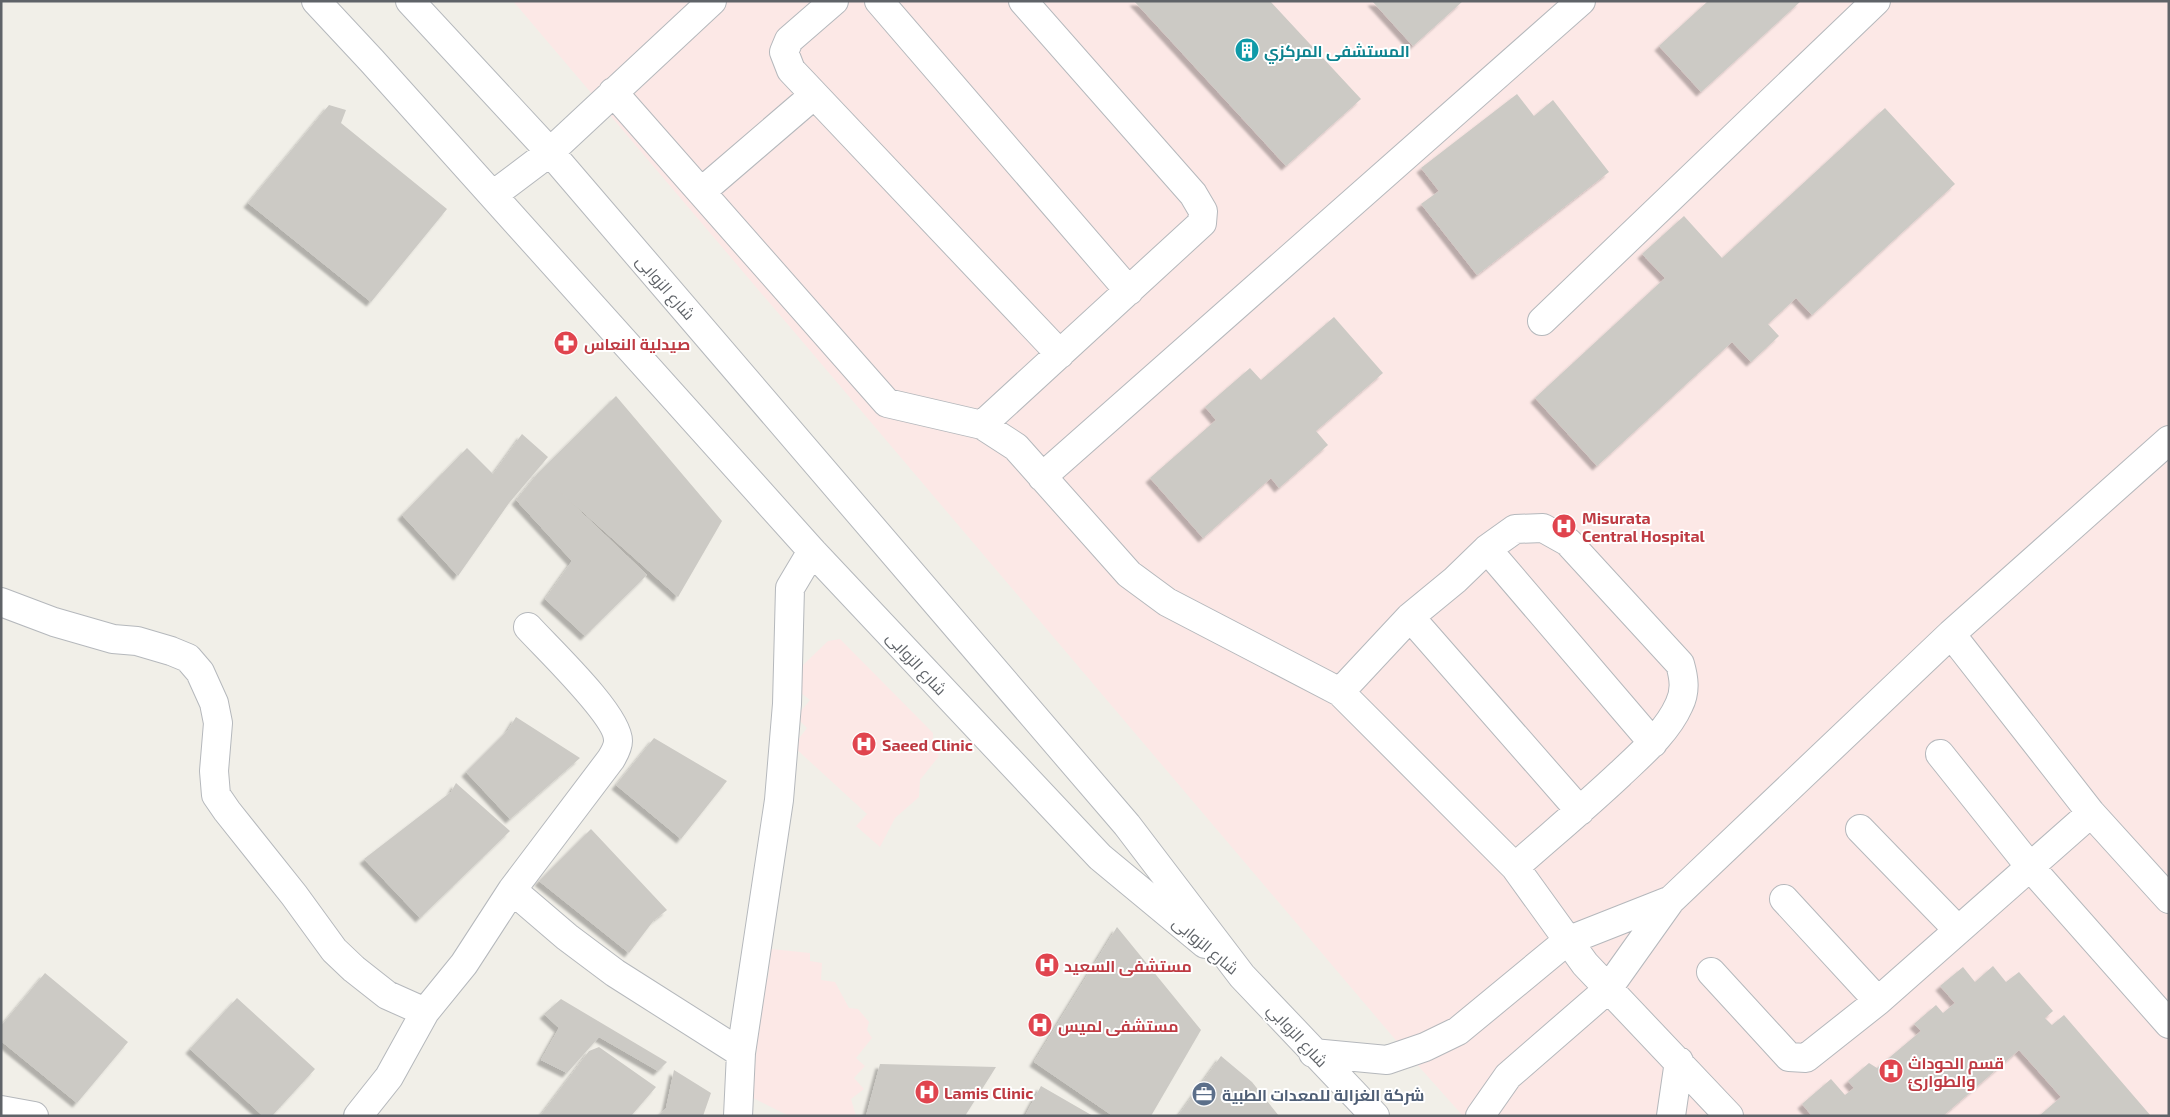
<svg xmlns="http://www.w3.org/2000/svg" width="2170" height="1117" font-family="'Exo 2',Cairo,sans-serif">
<defs>
<filter id="shadow"><feDropShadow dx="-4.5" dy="4.5" stdDeviation="1" flood-color="#0004"/></filter>
</defs>
<rect width="100%" height="100%" fill="#f1efe8"/>
<path fill="#fce8e6" d="M513 1H2169V1116H1463L1405 1051Z
M840 639 933 733V742L939 756 920 780 919 797 895 818 880 847 856 826 867 814 793 746 807 728 796 717 810 700 793 687 801 667 828 641Z
M771 949 810 953V961L822 963 821 980 835 982 849 1008 858 1009 869 1022 867 1030 872 1038 856 1058 865 1066 854 1078 864 1089 851 1099 856 1116H789L751 1097 757 1048 747 1046 755 980 768 978Z"/>
<path fill="#cccac5" filter="url(#shadow)" d="M1134 1H1270L1361 99 1286 166Z
M1372 1H1463L1413 46Z
M1708 1H1801L1701 92 1659 46Z
M1517 94 1534 116 1553 100 1609 172 1477 275 1421 204 1439 191 1421 168Z
M329 105 346 110 341 123 447 209 371 302 248 203Z
M1885 108 1955 184 1812 315 1796 298 1768 324 1779 336 1751 362 1732 342 1597 466 1535 398 1665 278 1642 254 1684 216 1722 258Z
M1334 317 1383 373 1316 431 1328 445 1279 488 1271 478 1203 538 1150 478 1216 420 1205 407 1250 368 1261 380Z
M616 396 722 521 678 597 557 489 647 575 585 636 545 599 572 561 516 500 538 473Z
M522 434 548 457 509 503 458 576 402 515 467 448 493 474Z
M516 717 580 758 510 819 466 772 508 730Z
M654 738 727 781 681 839 616 785Z
M456 783 510 831 420 918 364 859 451 792Z
M591 829 667 910 654 920 629 953 539 881Z
M1117 927 1201 1030 1151 1116H1113L1034 1062Z
M1993 966 2006 982 2019 972 2053 1011 2045 1018 2052 1025 2064 1015 2151 1116H2039L2061 1097 2019 1050 1943 1116H1812L1802 1104 1831 1079 1845 1095 1854 1088 1848 1081 1869 1063 1877 1068 1921 1031 1914 1024 1936 1005 1943 1013 1955 1003 1940 986 1963 967 1975 982Z
M45 973 128 1042 77 1103 1 1041V1026Z
M237 998 315 1069 272 1116H263L190 1049Z
M561 999 667 1062 658 1071 599 1037 567 1073 541 1060 559 1028 544 1014Z
M599 1047 656 1087 631 1116H540L589 1051Z
M1221 1056 1252 1082 1279 1116H1178Z
M880 1064 996 1067 965 1116H866Z
M674 1070 711 1093 703 1116H658L666 1108Z
M1041 1086 1093 1116H1025Z"/>
<g fill="none" stroke-linecap="round" stroke-linejoin="round">
<defs>
<path id="minor" d="M316 1 372 61 812 551 1100 857 1205 944
M410 1 550 152 1127 825 1242 976 1375 1116
M834 1 789 40 784 52 791 70 1060 354
M879 1 1129 291
M613 92 887 403 982 425 1016 447 1129 574 1167 602 1340 692
M701 192 814 95
M493 195 550 152 712 1
M1542 321 1876 1
M982 425 1202 223 1203 211 1193 194 1023 1
M1042 477 1581 1
M1487 549 1653 743
M1 602 54 622 113 639 137 641 171 651 188 658 200 672 214 703 218 723 214 771 216 795 227 811 294 895 334 950 354 969 387 995 425 1012 389 1077 358 1116
M1410 617 1580 811
M1951 634 2091 813 2169 899
M1940 754 2031 868 2169 1024
M1860 829 1957 929
M1515 867C1550 836 1586 806 1620 774 1641 754 1667 732 1679 705 1686 691 1684 678 1680 664L1568 542 1543 528 1515 529 1487 549 1455 580 1410 617 1340 692 1515 867 1585 964 1729 1116
M512 890 611 759C614 754 618 747 618 741 619 716 547 648 528 627
M1784 899 1878 1001
M1711 972 1789 1057 1806 1058 1878 1001 2091 813
M425 1012 464 964 512 890 567 937 615 973 741 1053
M1313 1053 1387 1060 1425 1047 1458 1031 1567 941 1671 900
M1 1110 34 1116
M738 1116 741 1053 779 800 787 704 790 588 812 551
M1480 1116 1508 1076 1607 990 1671 900 1951 634 2169 440
M1671 1116 1679 1061"/>
</defs>
<use href="#minor" stroke="#b5b8bc" stroke-width="30"/>
<use href="#minor" stroke="#fff" stroke-width="28"/>
</g>
<defs>
<symbol id="building-disc" viewBox="-11 -11 22 22"><circle r="9.5" fill="#0f9aa8" stroke="#fff"/><path d="M-4-6H4V6H1V3H-1V6H-4ZM-2.5-4.3h1.7v1.8h-1.7ZM.8-4.3h1.7v1.8H.8ZM-2.5-1h1.7V.8h-1.7ZM.8-1h1.7V.8H.8Z" fill="#fff"/></symbol>
<symbol id="pharmacy-disc" viewBox="-11 -11 22 22"><circle r="9.5" fill="#e0444e" stroke="#fff"/><path d="M-2-6h4v4h4v4h-4v4h-4v-4h-4v-4h4Z" fill="#fff"/></symbol>
<symbol id="hospital-disc" viewBox="-11 -11 22 22"><circle r="9.5" fill="#e0444e" stroke="#fff"/><path d="M-5-5h3v3.5h4V-5h3V5h-3V1.5h-4V5h-3Z" fill="#fff"/></symbol>
<symbol id="office-disc" viewBox="-11 -11 22 22"><circle r="9.5" fill="#5c6f8a" stroke="#fff"/><path d="M-6-3h4V-5.5h4V-3h4V5H-6ZM-1-4.5V-3h2v-1.5ZM-6 0V1H6V0Z" fill="#fff"/></symbol>
</defs>
<g fill-rule="evenodd">
<use href="#building-disc" x="1233" y="36" width="28" height="28"/>
<use href="#pharmacy-disc" x="552" y="329" width="28" height="28"/>
<use href="#hospital-disc" x="1550" y="512" width="28" height="28"/>
<use href="#hospital-disc" x="850" y="730" width="28" height="28"/>
<use href="#hospital-disc" x="1033" y="951" width="28" height="28"/>
<use href="#hospital-disc" x="1026" y="1011" width="28" height="28"/>
<use href="#hospital-disc" x="1877" y="1057" width="28" height="28"/>
<use href="#hospital-disc" x="913" y="1078" width="28" height="28"/>
<use href="#office-disc" x="1190" y="1080" width="28" height="28"/>
</g>
<g text-anchor="middle" dominant-baseline="central" stroke-width="4" stroke-linejoin="round" paint-order="stroke">
<g font-size="16" font-weight="bold" fill="#0d838f" stroke="#fff" text-anchor="start">
<text x="1264" y="50">المستشفى المركزي</text>
</g>
<g font-size="16" fill="#5f6368" stroke="#fff">
<text transform="translate(666 287) rotate(49)">شارع الزوابى</text>
<text transform="translate(917 663) rotate(47)">شارع الزوابى</text>
<text transform="translate(1206 945) rotate(40)">شارع الزوابى</text>
<text transform="translate(1298 1035) rotate(47)">شارع الزوابي</text>
</g>
<g font-size="16" font-weight="bold" fill="#be3a42" stroke="#fff" text-anchor="start">
<text x="584" y="343">صيدلية النعاس</text>
<text x="1582" y="517">Misurata<tspan x="1582" dy="18">Central Hospital</tspan></text>
<text x="882" y="744">Saeed Clinic</text>
<text x="1064" y="965">مستشفى السعيد</text>
<text x="1058" y="1025">مستشفى لميس</text>
<text x="1908" y="1062">قسم الحوداث<tspan x="1908" dy="18">والطوارئ</tspan></text>
<text x="944" y="1092">Lamis Clinic</text>
</g>
<g font-size="16" font-weight="bold" fill="#4e5e75" stroke="#fff" text-anchor="start">
<text x="1222" y="1094">شركة الغزالة للمعدات الطبية</text>
</g>
</g>
<rect width="2170" height="1117" fill="none" stroke="#5f6368" stroke-width="5"/>
</svg>
